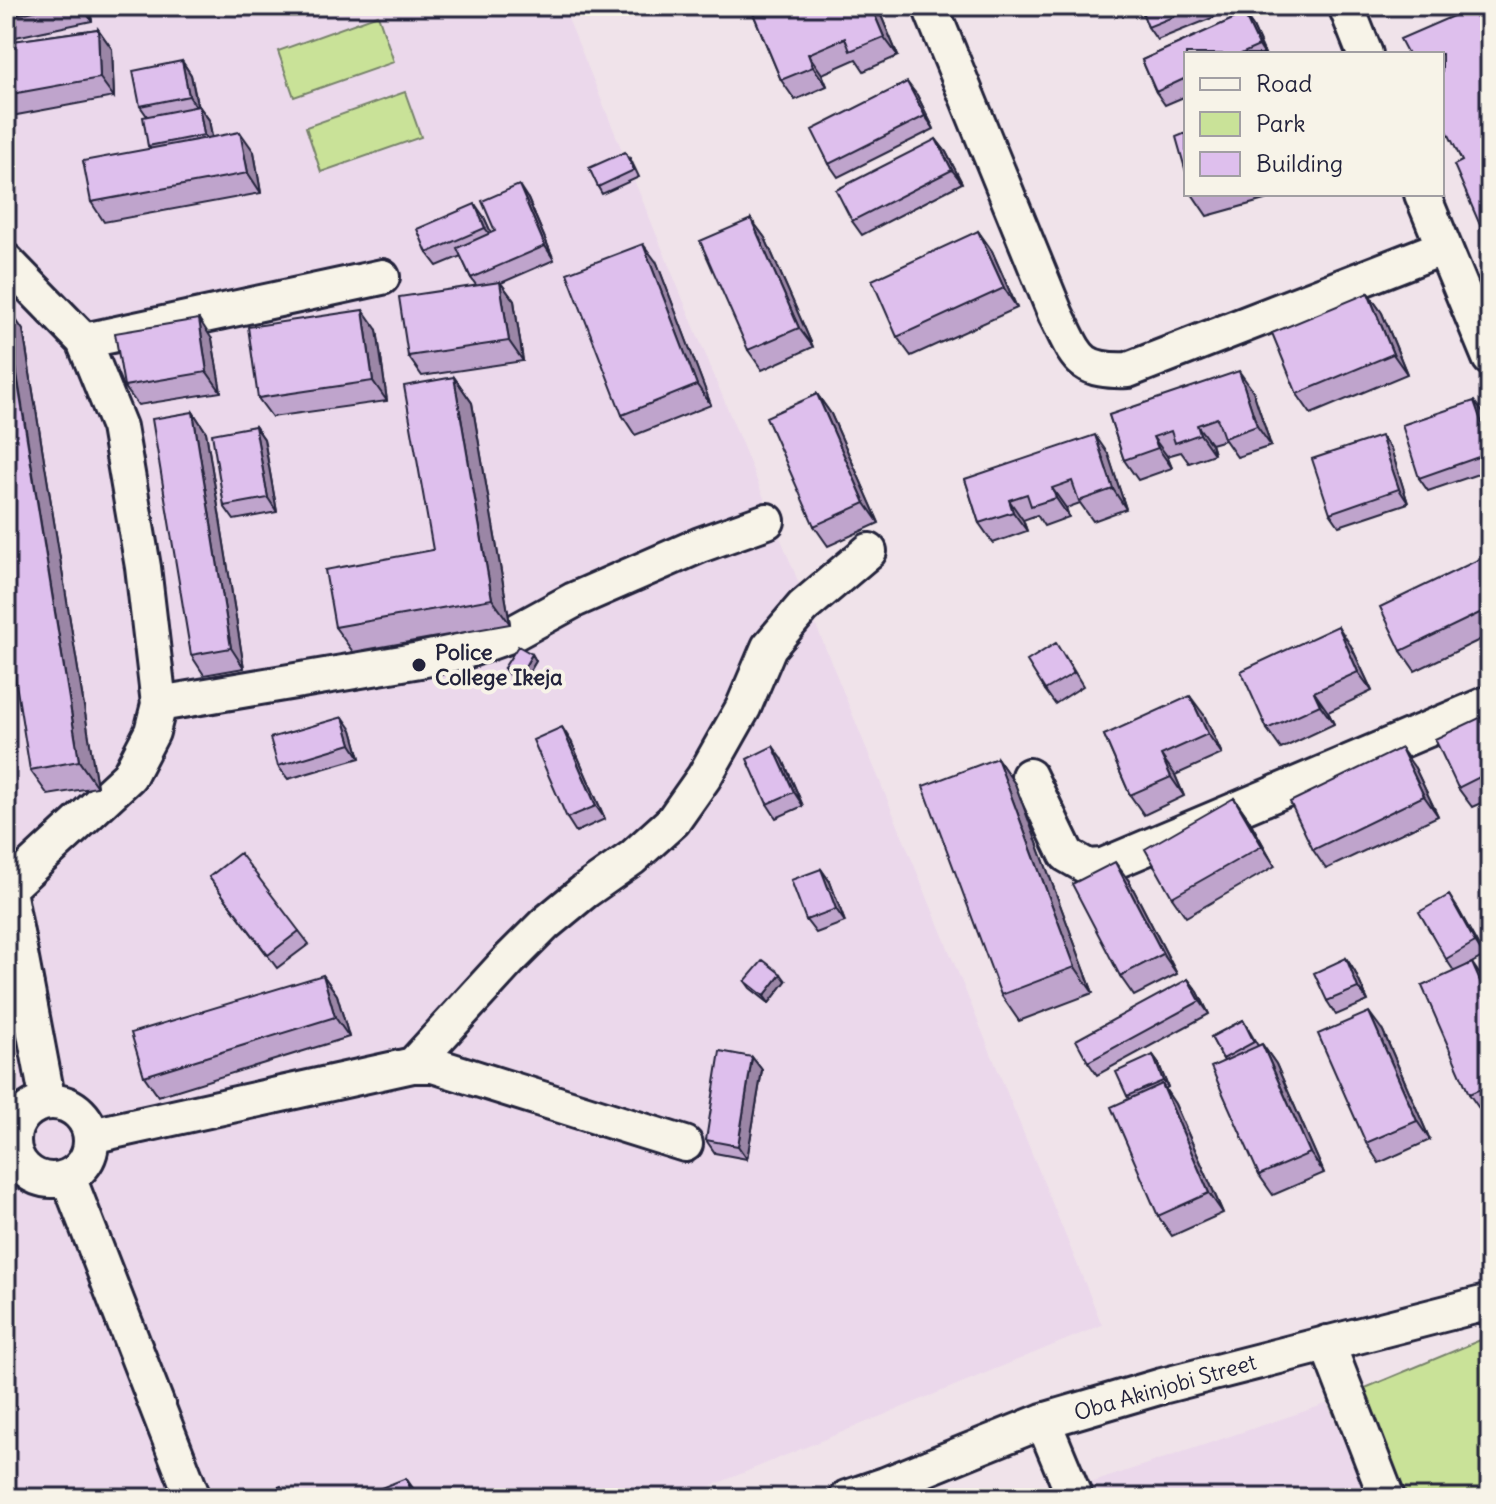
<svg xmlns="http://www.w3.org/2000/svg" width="1496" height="1504" font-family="Delius,sans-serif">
<rect width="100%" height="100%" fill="#f0e3ea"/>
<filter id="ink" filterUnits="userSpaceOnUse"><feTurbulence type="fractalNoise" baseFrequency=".0125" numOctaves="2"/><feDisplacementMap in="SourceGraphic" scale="16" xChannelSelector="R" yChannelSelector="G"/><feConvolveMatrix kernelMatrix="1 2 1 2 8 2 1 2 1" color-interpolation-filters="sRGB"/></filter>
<g filter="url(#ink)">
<path fill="#ebd8eb" d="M6 6H563L1102 1325 682 1498H6Z
M1329 1403 1369 1498H1046Z"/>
<path fill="#c9e298" stroke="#76826a" stroke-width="2" d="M378 15 394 62 294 97 278 51Z
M405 92 421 137 321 172 306 127Z
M1490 1336V1498H1369L1329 1403Z"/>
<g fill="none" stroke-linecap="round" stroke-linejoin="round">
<defs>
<path id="minor" d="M930 6 1056 315C1077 356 1077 372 1128 370L1444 247
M1346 6 1365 54
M1422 194 1490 358
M6 261 84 341 119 427 143 567 159 704 152 732 129 776 7 889
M84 341 382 277
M159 704 420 660 468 650 510 635 574 600 700 545 767 521
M1029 776 1067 855 1088 867 1103 866 1490 703
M6 880 48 1102
M413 1065 509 960 545 924 585 891 632 858 673 821 704 777 743 708 769 647 803 607 869 551
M13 1141a39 39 0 1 1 78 0a39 39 0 1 1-78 0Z
M91 1136 413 1065H433L685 1144
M68 1177 193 1498
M1327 1343 1387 1498
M1043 1421 1075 1498
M847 1498 885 1485 1043 1421 1162 1386 1490 1302"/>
</defs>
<use href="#minor" stroke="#22223b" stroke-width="40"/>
<use href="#minor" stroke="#f7f3e8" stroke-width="34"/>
</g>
<path fill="#bfa4cc" stroke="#22223b" stroke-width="2" d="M6 6H89L92 21 6 39Z
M666 6H686L671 13Z
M750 6H877L898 56 864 71 856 59 822 74 827 86 795 100 781 80Z
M1140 6H1242L1157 40 1148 27Z
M1441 6H1469L1447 15Z
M1244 14 1253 27 1265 54H1186V96L1165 105 1156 92 1142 60Z
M98 29 112 49 114 97 6 117V42Z
M182 61 191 75 198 107 199 106 209 120 212 137 254 152 261 193 104 222 91 202 150 148 148 146 147 116 140 106Z
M917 95 934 129 838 177 829 164Z
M936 139 946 152 962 183 862 235 852 221Z
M630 158 639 177 602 194 598 187Z
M1192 194H1286L1207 216Z
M528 199 554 260 501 283 514 301 523 361 422 376 408 356 476 285 471 278 461 256 437 266 427 253 484 217 491 233 495 231Z
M751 219 765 238 813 347 762 370 748 350Z
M978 231 992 251 1017 308 911 356 897 337Z
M657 263 711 405 635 435 622 415Z
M1368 293 1382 313 1407 374 1311 414 1297 394Z
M23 330 97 787 48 795 30 770Z
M377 330 387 401 272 417 258 398Z
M212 339 221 392 138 405 124 386Z
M454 377 472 403 510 624 353 652 335 627 433 550Z
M1253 391 1271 446 1237 457 1225 440 1211 444 1214 454 1189 463 1181 452 1167 456 1172 468 1138 480 1124 460 1109 415Z
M817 394 831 414 879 523 828 546 814 526Z
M193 412 206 432 244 668 204 675 191 655Z
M1484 414 1490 433V470L1428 491 1419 478Z
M255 426 264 439 277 512 234 520 224 506Z
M1391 449 1408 503 1339 526 1330 513Z
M1108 454 1126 509 1093 521 1080 503 1066 508 1069 517 1044 526 1037 515 1023 520 1027 531 993 543 979 523 965 479Z
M1490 554V635L1415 671 1401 651Z
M1351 646 1372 691 1328 712 1334 724 1281 749 1267 729Z
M532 654 536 661 523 683 509 675 504 668Z
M1065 656 1083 686 1055 704 1045 690Z
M1490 713V799L1472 807 1458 788Z
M1204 715 1222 754 1175 775 1184 796 1144 815 1130 795 1104 735Z
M352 730 360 758 288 779 278 766Z
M571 741 605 819 576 832 567 818Z
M997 758 1015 784 1093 993 1019 1021 1001 995Z
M783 760 803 806 776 818 767 804Z
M1415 768 1438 816 1326 869 1313 850Z
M1234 798 1248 818 1275 866 1186 917 1172 897Z
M821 869 830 882 845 922 816 933 806 920Z
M209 877 299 931 309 944 277 968Z
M1129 881 1177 974 1134 996 1120 976Z
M1458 909 1484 956 1468 965 1486 983 1490 992V1111L1483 1114 1469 1094 1454 971 1446 959Z
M1346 958 1355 972 1368 1001 1336 1015 1327 1001Z
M323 975 337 995 349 1037 158 1096 144 1076Z
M1188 979 1198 992 1209 1014 1097 1075 1088 1062Z
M745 981H786L769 1003 750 988Z
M1243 1020 1258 1046 1262 1044 1276 1064 1324 1173 1273 1195 1259 1175 1224 1061 1211 1037Z
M1383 1031 1430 1140 1379 1163 1366 1143Z
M1153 1055 1158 1062 1168 1087 1165 1089 1175 1104 1223 1213 1172 1236 1158 1216 1129 1099 1127 1096Z
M752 1057 762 1070 747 1159 715 1153 706 1140Z"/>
<path fill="#9b86a6" stroke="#22223b" stroke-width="2" d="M81 6H89L92 21Z
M871 6H877L898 56 884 37Z
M1244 14 1253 27 1265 54H1264L1259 46Z
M98 29 112 49 114 97 100 78Z
M808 54 822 74 827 86 813 67Z
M182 61 191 75 198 110 189 96Z
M907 82 917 95 934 129 925 116Z
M199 106 209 120 214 149 204 135Z
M240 132 254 152 261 193 248 173Z
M936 139 946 152 962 183 952 170Z
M519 185 528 199 554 260 545 246Z
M475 204 484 217 495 241 485 228Z
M751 219 765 238 813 347 799 328Z
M978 231 992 251 1017 308 1004 288Z
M643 244 657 263 711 405 697 385Z
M500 282 514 301 523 361 509 341Z
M1368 293 1382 313 1407 374 1393 354Z
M6 305 23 330 97 787 79 761Z
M363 310 377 330 387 401 373 381Z
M199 319 212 339 221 392 207 372Z
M1239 371 1253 391 1271 446 1257 426Z
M454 377 472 403 510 624 492 599Z
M817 394 831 414 879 523 865 503Z
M1474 401 1484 414 1490 433V447Z
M193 412 206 432 244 668 231 648Z
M1197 425 1211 444 1214 454 1200 434Z
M255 426 264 439 277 512 268 498Z
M1095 435 1108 454 1126 509 1113 489Z
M1381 436 1391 449 1408 503 1399 489Z
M1153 437 1167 456 1172 468 1158 448Z
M1052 488 1066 508 1069 517 1056 498Z
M1009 500 1023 520 1027 531 1013 512Z
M1338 626 1351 646 1372 691 1358 672Z
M532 654 536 661 523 683 519 677Z
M1314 692 1328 712 1334 724 1320 705Z
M1190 696 1204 715 1222 754 1208 734Z
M343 717 352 730 360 758 351 744Z
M562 727 571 741 605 819 596 806Z
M773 746 783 760 803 806 794 792Z
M1401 748 1415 768 1438 816 1424 796Z
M1161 755 1175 775 1184 796 1171 777Z
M997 758 1015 784 1093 993 1075 967Z
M1234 798 1248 818 1275 866 1262 846Z
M1115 862 1129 881 1177 974 1163 954Z
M821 869 830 882 845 922 836 909Z
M1449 895 1458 909 1484 956 1475 942Z
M1346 958 1355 972 1368 1001 1358 988Z
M1472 963 1486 983 1490 992V1004Z
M781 974 786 981 769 1003 764 996Z
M323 975 337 995 349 1037 335 1017Z
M1188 979 1198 992 1209 1014 1200 1001Z
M1369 1012 1383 1031 1430 1140 1417 1121Z
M1262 1044 1276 1064 1324 1173 1310 1153Z
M1153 1055 1158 1062 1168 1087 1163 1081Z
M752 1057 762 1070 747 1159 738 1146Z
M1162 1084 1175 1104 1223 1213 1209 1193Z
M406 1478 415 1491 418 1498H414Z"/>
<path fill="#debfed" stroke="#22223b" stroke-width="2" d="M6 6H57L6 17Z
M750 6H871L884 37 850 51 845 38 808 54 813 67 781 80Z
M1140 6H1200L1148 27Z
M1476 6H1490V248L1454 165 1462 161 1442 121V54H1408L1400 39Z
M1244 14 1259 46 1241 54H1186V78L1156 92 1142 60Z
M98 29 100 78 6 95V42Z
M182 61 189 96 140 106 133 71Z
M907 82 925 116 829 164 812 130Z
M199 106 204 135 148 146 143 117Z
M240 132 248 173 91 202 83 161Z
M1186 133V172L1176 137Z
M936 139 952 170 852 221 836 190Z
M625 152 634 170 598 187 589 168Z
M519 185 545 246 471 278 457 248 495 231 482 201Z
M475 204 485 228 427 253 417 229Z
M751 219 799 328 748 350 700 241Z
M978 231 1004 288 897 337 872 280Z
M643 244 697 385 622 415 567 273Z
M500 282 509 341 408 356 399 297Z
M1368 293 1393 354 1297 394 1272 333Z
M6 309 79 761 30 770 6 622Z
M363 310 373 381 258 398 248 327Z
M199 319 207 372 124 386 115 333Z
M1239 371 1257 426 1224 438 1217 418 1197 425 1200 434 1175 443 1171 431 1153 437 1158 448 1124 460 1109 415Z
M454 377 492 599 335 627 325 570 433 550 404 386Z
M817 394 865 503 814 526 766 417Z
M1474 401 1490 447V453L1419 478 1402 425Z
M193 412 231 648 191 655 152 419Z
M255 426 268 498 224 506 212 434Z
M1095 435 1113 489 1079 501 1072 481 1052 488 1056 498 1031 506 1027 494 1009 500 1013 512 979 523 965 479Z
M1381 436 1399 489 1330 513 1312 459Z
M1490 554V608L1401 651 1380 607Z
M1338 626 1358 672 1314 692 1320 705 1267 729 1241 671Z
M1056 643 1074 673 1045 690 1027 661Z
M518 646 532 654 519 677 504 668Z
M1190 696 1208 734 1161 755 1171 777 1130 795 1104 735Z
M1490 713V772L1458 788 1435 739Z
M343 717 351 744 278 766 270 738Z
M562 727 596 806 567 818 533 740Z
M773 746 794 792 767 804 747 759Z
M1401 748 1424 796 1313 850 1290 802Z
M997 758 1075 967 1001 995 923 786Z
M1234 798 1262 846 1172 897 1145 849Z
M240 853 299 931 268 955 209 877Z
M1115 862 1163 954 1120 976 1072 884Z
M821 869 836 909 806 920 791 880Z
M1449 895 1475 942 1446 959 1419 912Z
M1346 958 1358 988 1327 1001 1314 973Z
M763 960 781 974 764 996 745 981Z
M1472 963 1490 1004V1085L1469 1094 1422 986Z
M323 975 335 1017 144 1076 131 1033Z
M1188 979 1200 1001 1088 1062 1076 1040Z
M1369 1012 1417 1121 1366 1143 1318 1034Z
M1243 1020 1254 1042 1223 1059 1211 1037Z
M1262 1044 1310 1153 1259 1175 1211 1067Z
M720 1051 752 1057 738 1146 706 1140Z
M1153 1055 1163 1081 1127 1096 1116 1072Z
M1162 1084 1209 1193 1158 1216 1111 1107Z
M406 1478 414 1498H385L381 1488Z
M281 1486 286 1498H251Z"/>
</g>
<circle fill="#22223b" stroke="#f7f3e8" stroke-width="3" cx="419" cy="665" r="8"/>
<g text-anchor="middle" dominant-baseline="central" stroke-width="8" stroke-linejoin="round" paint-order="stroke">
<g font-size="22" font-weight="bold" fill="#22223b" stroke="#f7f3e8" text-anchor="start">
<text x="435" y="652">Police<tspan x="435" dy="25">College Ikeja</tspan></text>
</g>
<g font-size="22" fill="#22223b" stroke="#f7f3e8">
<text transform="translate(1165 1387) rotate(-16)">Oba Akinjobi Street</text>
</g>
</g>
<rect width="1496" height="1504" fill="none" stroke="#f7f3e8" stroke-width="32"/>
<rect x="16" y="16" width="1464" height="1472" fill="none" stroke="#22223b" stroke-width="3" filter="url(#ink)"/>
<rect x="1184" y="52" width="260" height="144" fill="#f7f3e8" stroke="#a29fa3" stroke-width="2"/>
<rect x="1200" y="78" width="40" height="12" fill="#f7f3e8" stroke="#a29fa3" stroke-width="2"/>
<text x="1256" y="92" font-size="24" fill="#22223b">Road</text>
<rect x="1200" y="112" width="40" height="24" fill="#c9e298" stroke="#a29fa3" stroke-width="2"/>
<text x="1256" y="132" font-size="24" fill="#22223b">Park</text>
<rect x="1200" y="152" width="40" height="24" fill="#debfed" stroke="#a29fa3" stroke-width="2"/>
<text x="1256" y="172" font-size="24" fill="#22223b">Building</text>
</svg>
